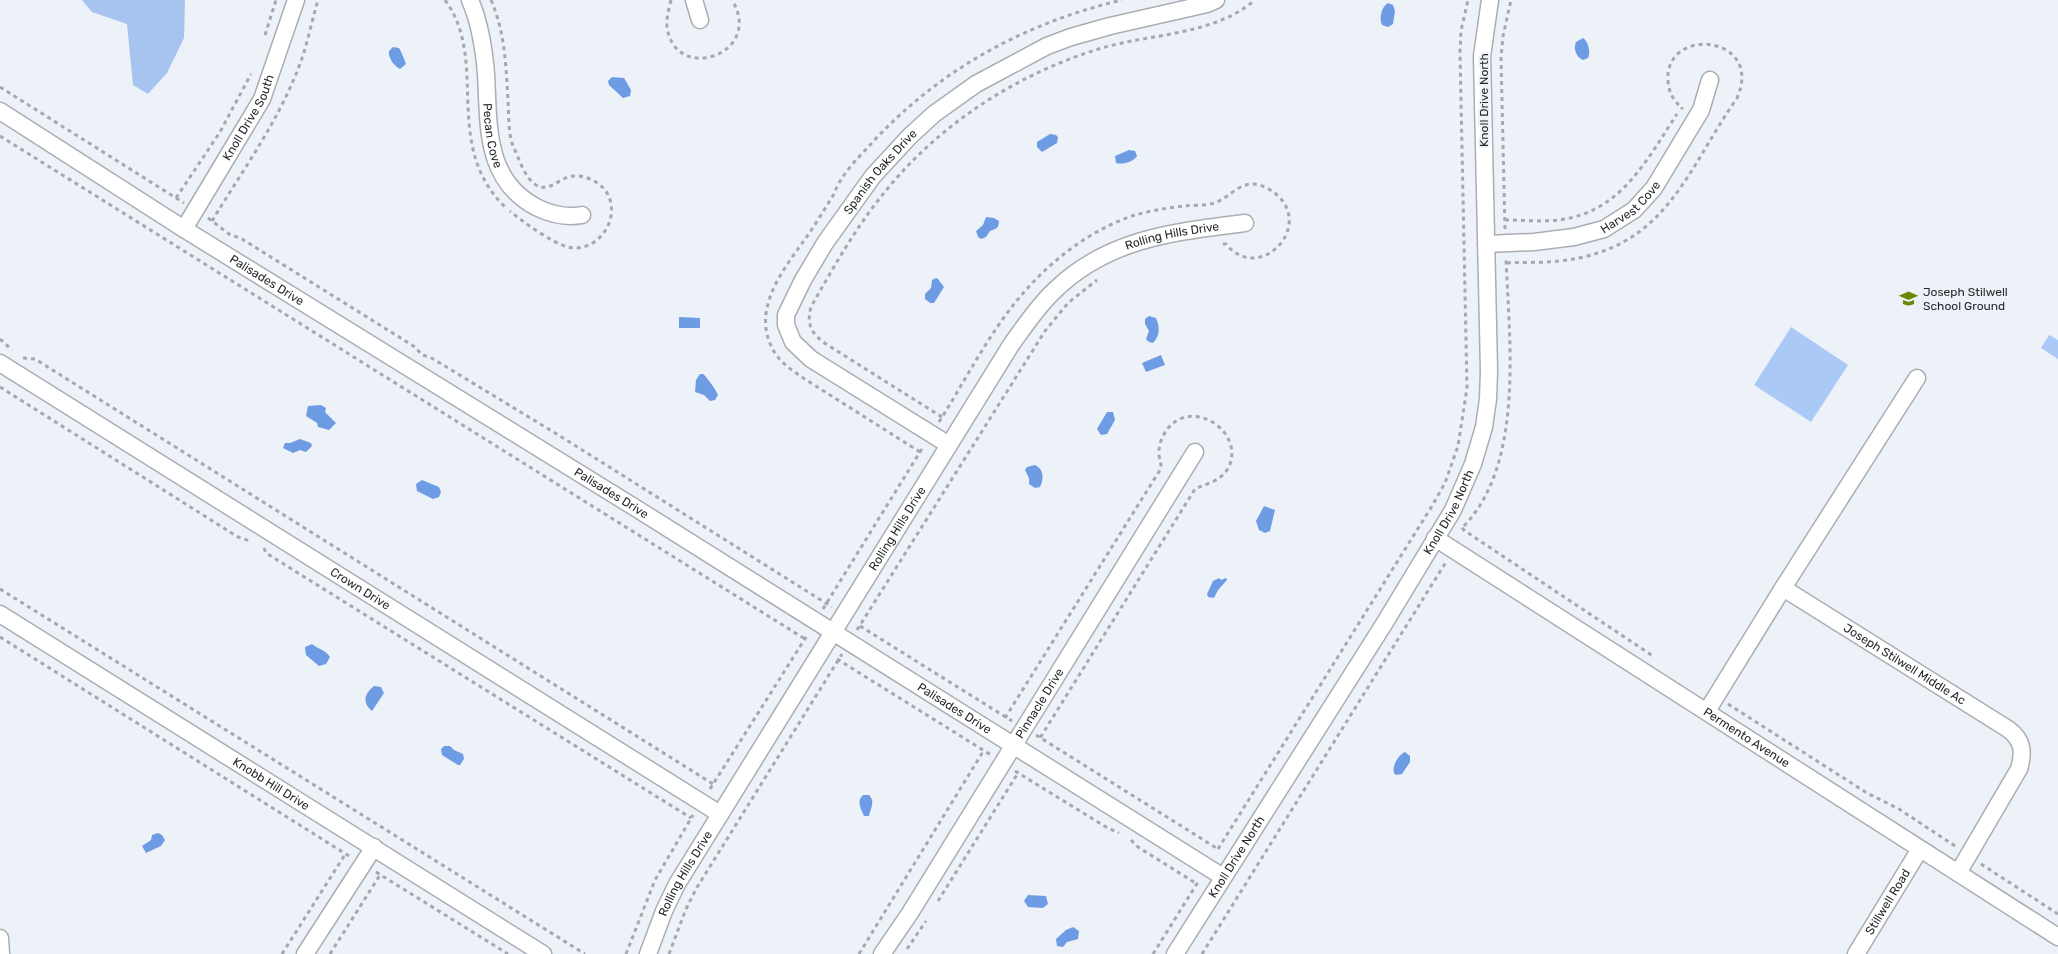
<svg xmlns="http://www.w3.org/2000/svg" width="2058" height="954" font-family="Rubik,sans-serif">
<rect width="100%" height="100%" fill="#edf1f8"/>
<path fill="#abc9f7" d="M1791 327 1848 365 1811 422 1754 385Z
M2049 335 2058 340V359L2041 348Z"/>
<path fill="#a7c4f1" d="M82 0H185L184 38 167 73 148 94 133 85 127 24 92 12Z"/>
<path fill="#6e9ce4" d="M1388 3 1393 5 1395 11 1393 24 1388 27 1382 25C1379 19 1381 7 1388 3Z
M1583 38C1588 41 1591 52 1588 58L1583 60C1576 57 1573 48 1576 42Z
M393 47 399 48C401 51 405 61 406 64L400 69C394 66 388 58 389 51Z
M612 77 624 78 631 90 630 96 623 98 609 85 608 81Z
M1050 134 1056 135 1058 137 1057 143 1042 152 1037 147V142Z
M1129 150 1135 151 1137 156C1133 162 1123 165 1116 163L1115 156Z
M986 217 994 218 999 221C999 228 996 229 990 231L986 237 981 239 978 237 976 231 983 225Z
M936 278 938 279 944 287 934 303H930L925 299V294L931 288 932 280Z
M1149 316 1156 318C1160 327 1160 336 1153 343L1149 342 1146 339 1149 331 1145 324V319Z
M679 317 700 318V328H679Z
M1161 355 1165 365 1146 372 1142 363Z
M700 374H703C706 376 717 391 718 395L715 400 710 401 704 395 695 392 696 380Z
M321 405 326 408 325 412 336 423 329 430 318 427 317 423 306 416 308 406Z
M1107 412H1113L1115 420 1107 434 1101 435 1097 429Z
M300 439 311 443 312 446 306 452 300 450 293 453 283 448 285 443H290Z
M1035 465C1044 469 1044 479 1040 487L1035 488 1029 484V478L1025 470 1027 467Z
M422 480 439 487 441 492 439 497 433 499 417 491 416 484Z
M1264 506 1275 510 1270 531 1265 533 1259 530 1256 521Z
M1219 578 1221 580 1226 578 1227 580 1218 590 1214 598 1208 597 1207 594 1213 581Z
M312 644C318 649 326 650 330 657L326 664 319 666 306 655 305 647Z
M374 686 381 687 384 693 372 711C362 703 364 694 374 686Z
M444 746H450L454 750 463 754 464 759 460 765H458L442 755 441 749Z
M1405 752 1410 756V762L1402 774 1396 775 1394 773C1392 766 1398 755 1405 752Z
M863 795H869C876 802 870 809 869 816H864C861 809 856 802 863 795Z
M158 833 162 835 165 840 161 846 146 853 142 846 151 840 152 835Z
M1028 895 1046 896 1048 904 1043 908 1028 907 1024 901Z
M1073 927 1079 931 1078 939 1067 942 1063 947 1057 946 1056 939 1066 930Z"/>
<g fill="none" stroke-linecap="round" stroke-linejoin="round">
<defs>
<g id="minor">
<path id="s1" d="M470 0C480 23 484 49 486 74 489 125 484 181 538 208 553 215 566 218 582 215"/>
<path d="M694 0 700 20"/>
<path id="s2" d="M0 111 184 229 634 507 1223 877"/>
<path id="s3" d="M184 229 262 99 296 0"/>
<path id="s4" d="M1486 244 1534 242 1574 237 1604 229 1634 210 1654 188 1701 110 1710 80"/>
<path id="s5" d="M0 363 720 814"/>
<path id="s6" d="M949 445 811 359 793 342 786 325V315L803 280 825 243 873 176 910 136 934 114 976 84 1047 46 1071 37 1110 26 1207 4 1216 0"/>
<path id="s7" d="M1435 538 2058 937"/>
<path d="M1783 588 1917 378"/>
<path id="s8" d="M0 614 543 954"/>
<path id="s9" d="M1707 711 1783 588 2008 729C2023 740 2024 752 2019 769L1958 873"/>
<path d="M0 938 1 954"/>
<path d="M305 954 374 847"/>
<path id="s10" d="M648 954 664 911 677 884 1011 345C1024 327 1037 307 1054 291 1108 238 1174 232 1245 223"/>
<path id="s11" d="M882 954 910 913 1195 452"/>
<path id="s12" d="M1175 954 1384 624 1453 510 1473 464 1484 427 1488 399 1489 371 1482 56 1490 0"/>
<path id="s13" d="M1856 954 1920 849"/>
</g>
</defs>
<use href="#minor" stroke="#aaaeb3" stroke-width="19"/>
<path stroke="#a5a8ae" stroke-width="3" stroke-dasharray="4 4" stroke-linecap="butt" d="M445 0C490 61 441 144 505 207
M491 0C505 32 506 66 508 101 509 115 508 133 513 146 519 158 524 177 536 185 549 192 556 181 568 177 582 173 600 181 607 193 622 219 597 254 568 247 552 243 523 222 510 211
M671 0C669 9 666 18 667 27 675 85 765 54 732 0
M265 35 276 0
M0 87 184 203
M0 136 805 639
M176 198 220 132 251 74
M208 218 229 234 242 239 415 347 422 355 430 357 560 436 832 607
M1505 220C1523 220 1542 222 1559 220 1621 212 1646 161 1677 114
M212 221C241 173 275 126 296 74 306 51 311 24 318 0
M1505 229 1501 58 1503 36 1511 0
M1507 263C1524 262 1542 263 1560 261 1666 249 1685 173 1737 98 1765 35 1664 25 1668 81 1669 93 1673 100 1682 108L1681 109
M0 339 12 350
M23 358 35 359 713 784
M0 387 238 537 250 541
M942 417 826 344C812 334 806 325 811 307 833 268 856 227 884 193 939 124 1018 73 1102 48 1153 33 1212 36 1255 0
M939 422C965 381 988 335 1019 298 1048 263 1088 231 1132 216 1148 211 1166 208 1184 206 1193 205 1205 206 1214 203 1228 199 1238 183 1254 184 1263 185 1272 190 1278 196 1313 229 1258 284 1226 244H1219
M920 452 800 376C791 369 781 363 775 353 750 313 780 274 803 242 814 227 824 210 834 194 840 176 857 159 870 145 937 71 1024 23 1122 0
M1464 526C1525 462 1509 339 1506 258
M1462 528 1465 531 1653 656
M264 548 266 553 691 818
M0 589 585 954
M823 609 923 447
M860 626 1012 721
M857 630 1045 331 1068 303 1097 280
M0 637 349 856
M837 659 991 755
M1728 704 1867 793 1899 809 1955 846
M1005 718 1160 470C1162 464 1160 461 1159 455 1158 445 1163 434 1169 427 1196 397 1248 436 1227 470 1220 481 1206 484 1195 489L1040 738
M1036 735 1218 849
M1015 771 1106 827 1119 833
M710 789 808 634
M1131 840 1138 847 1197 884
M1218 849 1432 506 1445 483 1458 446 1467 388 1460 52 1461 31 1468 0
M1981 864 2058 914
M376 872 508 954
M938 901 1018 773
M907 949 926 921
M282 954 346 853
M330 954 380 875
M626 954 655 880 693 815
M669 954 686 909 696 889 842 654
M859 954 984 750
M1153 954 1198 882
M1202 954 1446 562"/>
<use href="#minor" stroke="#fff" stroke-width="16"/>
</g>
<defs>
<symbol id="school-bare" viewBox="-9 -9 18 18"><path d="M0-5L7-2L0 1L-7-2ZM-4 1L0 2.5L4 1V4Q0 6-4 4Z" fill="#6a8800" stroke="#edf1f8" stroke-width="2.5" paint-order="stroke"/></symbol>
</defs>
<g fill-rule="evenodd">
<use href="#school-bare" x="1896" y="286" width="25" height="25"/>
</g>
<g text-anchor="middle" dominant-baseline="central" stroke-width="4.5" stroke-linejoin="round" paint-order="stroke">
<g font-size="12" fill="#27282b" stroke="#edf1f8">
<text transform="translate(1484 100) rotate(-90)">Knoll Drive North</text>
<text stroke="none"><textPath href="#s3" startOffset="129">Knoll Drive South</textPath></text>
<text stroke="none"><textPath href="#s1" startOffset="138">Pecan Cove</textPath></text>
<text stroke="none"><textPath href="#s6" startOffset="388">Spanish Oaks Drive</textPath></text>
<text stroke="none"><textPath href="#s4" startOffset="154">Harvest Cove</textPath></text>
<text stroke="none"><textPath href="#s10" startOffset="912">Rolling Hills Drive</textPath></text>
<text stroke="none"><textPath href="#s2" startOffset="316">Palisades Drive</textPath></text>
<text stroke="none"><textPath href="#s2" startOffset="721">Palisades Drive</textPath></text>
<text stroke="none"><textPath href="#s12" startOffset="520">Knoll Drive North</textPath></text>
<text stroke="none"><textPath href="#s10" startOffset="494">Rolling Hills Drive</textPath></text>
<text stroke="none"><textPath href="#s5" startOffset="425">Crown Drive</textPath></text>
<text stroke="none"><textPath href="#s9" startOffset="288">Joseph Stilwell Middle Ac</textPath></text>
<text stroke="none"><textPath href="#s11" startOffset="296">Pinnacle Drive</textPath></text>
<text stroke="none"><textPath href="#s2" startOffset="1126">Palisades Drive</textPath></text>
<text stroke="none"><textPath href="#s7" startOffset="370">Permento Avenue</textPath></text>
<text stroke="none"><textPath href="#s8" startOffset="320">Knobb Hill Drive</textPath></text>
<text stroke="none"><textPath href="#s12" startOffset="115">Knoll Drive North</textPath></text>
<text stroke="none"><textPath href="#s10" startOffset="89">Rolling Hills Drive</textPath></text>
<text stroke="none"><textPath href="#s13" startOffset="61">Stillwell Road</textPath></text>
</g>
<g font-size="12" fill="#27282b" stroke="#edf1f8" text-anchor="start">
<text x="1923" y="292">Joseph Stilwell<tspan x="1923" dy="14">School Ground</tspan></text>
</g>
</g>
</svg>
